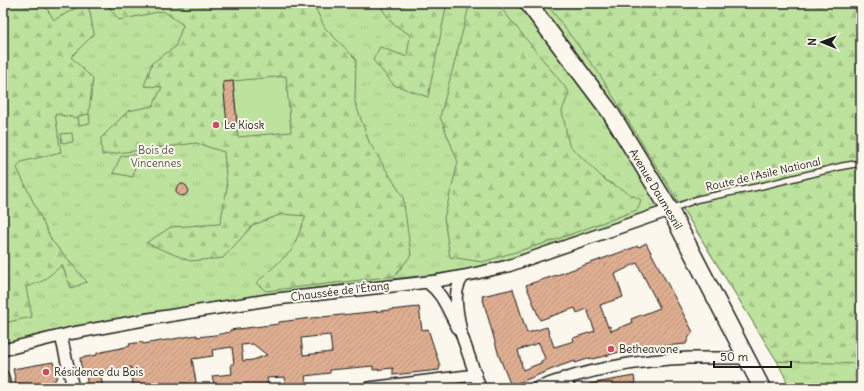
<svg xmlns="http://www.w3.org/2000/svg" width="864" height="391" font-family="Delius,sans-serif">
<defs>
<pattern id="grass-tufts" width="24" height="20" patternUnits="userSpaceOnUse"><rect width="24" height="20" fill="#bde29d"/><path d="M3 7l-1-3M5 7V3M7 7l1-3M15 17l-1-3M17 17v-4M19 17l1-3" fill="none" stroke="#a2c187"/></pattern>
<pattern id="forest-firs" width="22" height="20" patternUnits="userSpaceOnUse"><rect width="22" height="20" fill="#bde29d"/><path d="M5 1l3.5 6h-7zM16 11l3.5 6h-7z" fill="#a2c187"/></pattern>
<pattern id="building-hatch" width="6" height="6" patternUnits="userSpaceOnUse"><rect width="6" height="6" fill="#dfae91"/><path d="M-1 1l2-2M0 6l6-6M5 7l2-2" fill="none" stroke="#bf957c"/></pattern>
</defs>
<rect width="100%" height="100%" fill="#fbf7ec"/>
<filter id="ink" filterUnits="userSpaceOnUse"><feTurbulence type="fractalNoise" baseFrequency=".025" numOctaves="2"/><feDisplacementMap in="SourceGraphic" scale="8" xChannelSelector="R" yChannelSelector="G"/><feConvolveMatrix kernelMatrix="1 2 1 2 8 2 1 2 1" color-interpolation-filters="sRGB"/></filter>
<g filter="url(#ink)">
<path fill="url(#grass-tufts)" stroke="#6c7f5c" d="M3 3H861V388H790L777 361 677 200 648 213 512 260 482 267 419 277V276C279 291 140 311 3 345Z"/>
<path fill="url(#forest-firs)" stroke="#6c7f5c" d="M3 3H43L54 20 85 3H88L94 34 71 57 93 79 88 120 55 114 61 152 21 162 17 168 52 241 87 282 71 288 62 265 43 281 26 287 32 317 3 323Z
M106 3H313L325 28 356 59 355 102 369 142 403 197 411 255 395 276 266 291 256 283 292 250 306 216 282 214 253 225 223 258 190 261 146 243 171 227 220 224 227 188 224 152 196 143 102 155 101 138 128 111 153 106 162 87 144 86 152 63 175 47 183 25 163 11 119 20Z
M386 3H447L428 97 394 85 373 60 380 47 407 57 410 35 392 23 382 9Z
M470 3H497L569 92 562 111 569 145 605 180 641 200 637 210 552 241 482 262 450 257 444 218 458 162 440 117Z
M546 3H861V364L777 361 598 72Z"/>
<path fill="#bde29d" stroke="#6c7f5c" d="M286 76 291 132 238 137 233 81Z
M89 114 90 123 79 125 78 116Z
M72 133 73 142 62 143 61 134Z
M137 154 133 177 113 173 121 156Z"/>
<path fill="url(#building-hatch)" stroke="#1c1c1c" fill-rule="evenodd" d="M233 81 237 123 227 124 223 82Z
M176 190a6 6 0 1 1 12 0a6 6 0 1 1-12 0Z
M646 243 693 332 689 337 686 344 641 348V346L605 356 592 359 591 358 575 363V361L560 366 511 386 499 356 482 296 513 289 527 333 547 327 554 347 574 341 573 338 595 331 587 309 577 313 575 308 540 320 526 285 560 274 638 246 639 247ZM637 263 660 308 631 319 632 323 611 331 610 326 608 327 600 305 623 297 615 274ZM539 343 545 359 541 361V363L523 370 518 350Z
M419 307 422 330 428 329 440 366 439 370 393 375V368L373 370V366L330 370V373L305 376 307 386 286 388 285 377 267 378 268 388H215L212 376 232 374 231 364H234L232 347 212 350 213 356 192 359 197 388H186V383L133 388 131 367 100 372 103 388H88L86 375H82L80 358 97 355V353L130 346 129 344 142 342 143 344 197 335V337L215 335 230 332V330L279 324V322L312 318ZM330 335 332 352 303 355 301 338ZM253 344 267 355 253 360 243 361 241 345Z
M53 362 57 378 55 379V388H17L13 369Z
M634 376 636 388H589V384Z"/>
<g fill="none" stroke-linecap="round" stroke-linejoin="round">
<defs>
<path id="lane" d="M671 209 698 199 757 187 843 166 861 163"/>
<path id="street" d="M427 282C446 296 448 314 461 333 459 316 450 291 464 276
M461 333 480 388
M61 336 73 388
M3 350 68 334 149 319 268 300 437 281 464 276 508 266 670 210
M3 377 5 388
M564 378 569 388
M369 388 476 375
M537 388C586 370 637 360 689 358 709 358 728 358 747 358"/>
<path id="secondary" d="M528 3 610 112 670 210 762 388"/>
</defs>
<use href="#lane" stroke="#1c1c1c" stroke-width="8"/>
<use href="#street" stroke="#1c1c1c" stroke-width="14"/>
<use href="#secondary" stroke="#1c1c1c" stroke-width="19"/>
<use href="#lane" stroke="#fbf7ec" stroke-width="5.5"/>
<use href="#street" stroke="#fbf7ec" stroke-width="11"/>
<use href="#secondary" stroke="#fbf7ec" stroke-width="16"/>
</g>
</g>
<g fill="#d1495b" stroke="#fbf7ec" stroke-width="1.5">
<circle cx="216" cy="125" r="4"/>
<circle cx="611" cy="349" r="4"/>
<circle cx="46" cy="372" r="4"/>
</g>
<g text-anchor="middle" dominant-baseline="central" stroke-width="4" stroke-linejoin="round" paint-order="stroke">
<g font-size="11" fill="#1c1c1c" stroke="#fbf7ec" text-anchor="start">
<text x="224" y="125">Le Kiosk</text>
<text x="619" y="349">Betheavone</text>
<text x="54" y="372">Résidence du Bois</text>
</g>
<g font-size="11" fill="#4c5743" stroke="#fbf7ec">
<text x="156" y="150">Bois de<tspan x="156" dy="13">Vincennes</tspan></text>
</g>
<g font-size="11" fill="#1c1c1c" stroke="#fbf7ec">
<text transform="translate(763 174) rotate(-13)">Route de l'Asile National</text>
<text transform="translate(656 189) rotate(59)">Avenue Daumesnil</text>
<text transform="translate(340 291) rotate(-7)">Chaussée de l'Étang</text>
</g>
</g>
<rect width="864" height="391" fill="none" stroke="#fbf7ec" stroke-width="16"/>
<rect x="8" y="8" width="848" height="375" fill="none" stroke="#1c1c1c" stroke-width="1.5" filter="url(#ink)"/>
<g transform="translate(822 42) rotate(271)" stroke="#fbf7ec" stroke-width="3" paint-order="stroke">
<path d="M0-3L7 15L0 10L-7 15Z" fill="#1c1c1c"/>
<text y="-6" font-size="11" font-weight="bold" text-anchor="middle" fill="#1c1c1c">N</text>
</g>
<path d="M714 361v6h77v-6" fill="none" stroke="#1c1c1c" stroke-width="2"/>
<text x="720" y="361" font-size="12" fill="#1c1c1c" stroke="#fbf7ec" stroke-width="3" paint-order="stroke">50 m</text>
</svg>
